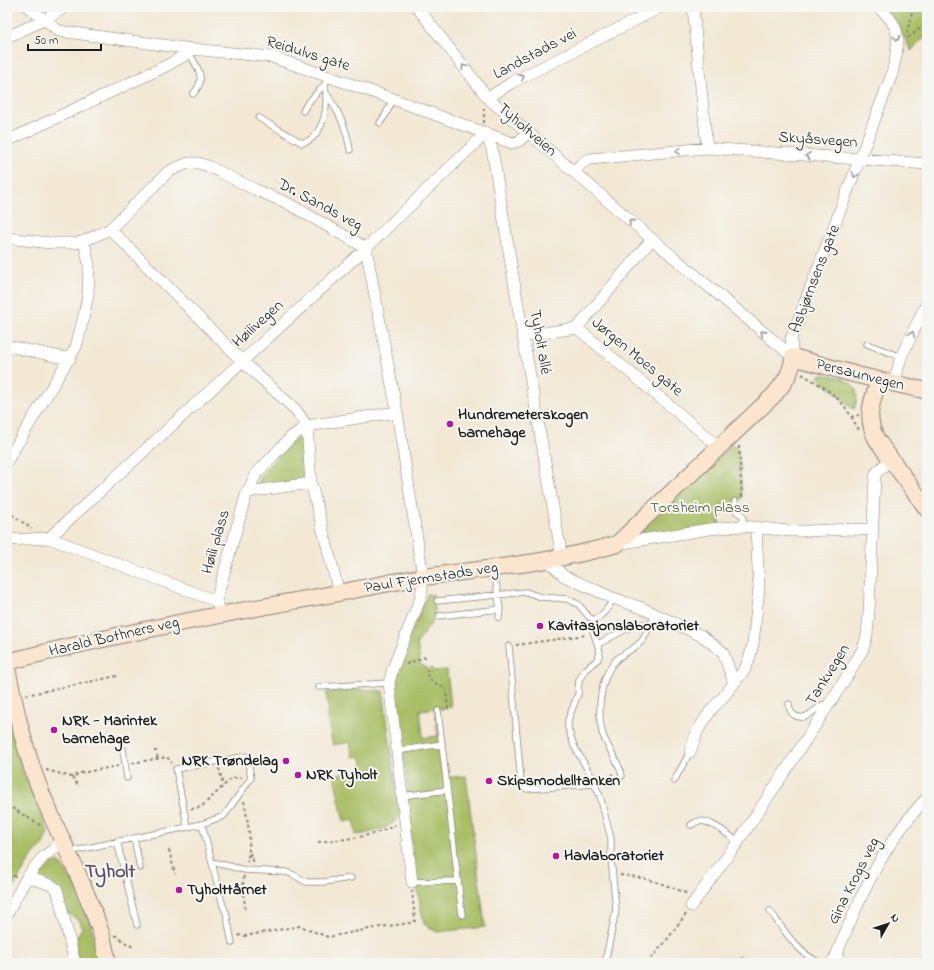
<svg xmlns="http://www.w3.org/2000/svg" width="934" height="970" font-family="'Indie Flower',sans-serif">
<rect width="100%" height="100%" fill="#f6f6f2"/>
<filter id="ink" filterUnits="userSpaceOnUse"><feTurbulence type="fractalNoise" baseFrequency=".025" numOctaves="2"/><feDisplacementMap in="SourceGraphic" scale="8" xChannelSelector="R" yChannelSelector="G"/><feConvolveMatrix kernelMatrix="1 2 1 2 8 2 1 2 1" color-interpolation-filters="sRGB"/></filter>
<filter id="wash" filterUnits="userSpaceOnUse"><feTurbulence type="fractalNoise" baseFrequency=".012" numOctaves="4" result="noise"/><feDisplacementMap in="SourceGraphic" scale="16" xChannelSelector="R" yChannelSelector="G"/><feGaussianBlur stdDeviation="0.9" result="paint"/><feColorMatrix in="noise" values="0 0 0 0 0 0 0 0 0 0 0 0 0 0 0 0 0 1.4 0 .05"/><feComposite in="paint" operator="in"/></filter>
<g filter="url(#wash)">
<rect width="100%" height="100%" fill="#f2e8d4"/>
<path fill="#a8be63" stroke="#626d40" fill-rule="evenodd" d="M884 7H927V35L911 51 897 23Z
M819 375C829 374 851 378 856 390 858 395 856 404 854 409H853L819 378Z
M302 435 304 436 306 479 258 487C257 473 290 443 302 435Z
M733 444 739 452 742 498 735 501V505H729L722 512 718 528 643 540 642 530Z
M427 594 433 595 435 618 417 643 420 664 431 671 447 670 451 707 435 709 444 778 466 776 485 927 437 932 424 924 417 888 409 818 407 781 393 685 397 669ZM435 708 438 736 423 738 420 710Z
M355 689 383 691 400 816C390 829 371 833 356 835L354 820 344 822 334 775 361 769 363 762 359 756 353 757 350 742 333 745 326 714 329 713 326 693Z
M7 695 22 770 45 822 48 833 43 844 31 858 7 897Z
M59 862C65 869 67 876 74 882L90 923 102 963H78L75 941 82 928 80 921 68 913 63 900 39 877 52 863Z"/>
</g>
<g filter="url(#ink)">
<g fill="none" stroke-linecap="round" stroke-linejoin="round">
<defs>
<path id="lane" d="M189 53C198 68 207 79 193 94
M327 94C340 115 346 126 350 150
M303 111 307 104 324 85
M259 118 302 143C321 139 327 113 326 97 326 88 324 85 327 75
M380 123 386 114 393 99
M867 344 901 357
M735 501 736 511 743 516V526
M494 569 500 609 499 618
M437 601 526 592 541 597 567 599 578 604 589 617 594 620C604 615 609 608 613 598
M439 616 500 609
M594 620 591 625 600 652 598 659 585 670 579 680 578 694 568 720V728L574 746 589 772 600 796 611 839V858L616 910 605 963
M598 644 636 624H650
M509 646 521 782 526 789 595 784
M319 687 389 683
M789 704C789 708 790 712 794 715 808 724 816 704 828 703
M438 711 462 915
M123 749 127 778
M397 751 442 744
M622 776C619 760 606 747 602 732 597 709 600 676 617 659 625 652 635 649 642 641 646 636 647 630 650 625 651 621 655 618 657 615
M674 781 690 752
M402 796 447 790
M202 824 223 906 226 912 232 943
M691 825C694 823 697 821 700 821 712 821 729 835 738 842
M134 838 140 868
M117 841 137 925
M68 852 202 824 224 816 251 778 247 756 176 769 187 826
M212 862 245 870 286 872 294 875 306 882H323L351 878
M412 882 458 881
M770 911C784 930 798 954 821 963
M741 963 743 961"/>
<path id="street" d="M28 7 59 31 192 49 272 57 393 99 512 143 519 141 529 132
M417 7 488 98 652 239 793 357
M693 7 707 148
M7 37 44 20 65 7
M488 98 511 83 661 7
M7 141 166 66 189 53 192 49
M574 172 582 163 590 159 707 148 927 164
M110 229 242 361 296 410 307 426 397 412
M7 238 50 243H76L84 241 110 229 169 171 188 163H198L208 166 256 190 287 203 366 248 397 412 423 577 421 597 393 668 389 683 412 882
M577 328 652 239
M523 336 577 328 719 447
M7 346 70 359
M793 357 791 339 892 74C898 46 905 26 877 7
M894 383 901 357 927 303
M307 426 311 483 339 593
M7 461 76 347 83 320 88 295 89 265 84 241
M247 492 311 483
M49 538 366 248 486 133 492 149 523 336 562 558
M7 540 49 538 216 601 222 614
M617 544 709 529 743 526 790 531H807L853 529 873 530
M548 561 564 576 613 598 642 608 702 636 723 652 734 683
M216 601 247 492 257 473 272 457 291 437 307 426
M690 752 698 730 711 710 724 696 745 669 750 656 753 644 759 588 756 528
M27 877C37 881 48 882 57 889L75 963
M691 906 738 842 788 767 848 675 863 649 867 635 869 611 875 477 876 473 891 459
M7 914 27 877 42 858 63 842
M835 958 843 963
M831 963 835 958C859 899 882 844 927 798"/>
<path id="secondary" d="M879 380C871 403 865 418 877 440L927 509
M7 662C111 635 216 615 322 596 356 590 390 582 424 577 489 568 553 563 617 544L774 395C784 383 792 373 793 357L857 375 927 391
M7 668C15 706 23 743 36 779 56 832 84 880 101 933 104 943 106 953 108 963"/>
</defs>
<use href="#lane" stroke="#878278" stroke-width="7"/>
<use href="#street" stroke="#878278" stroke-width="12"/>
<use href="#secondary" stroke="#878278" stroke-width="18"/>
<path stroke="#878278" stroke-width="2" stroke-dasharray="3 3" stroke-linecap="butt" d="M907 33 913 7
M908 38 927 23
M484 123V107
M802 374C817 383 833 392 844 406 850 413 854 422 859 430
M851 417 859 415
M739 446 742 497
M7 511 32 529
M516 645 586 635
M406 664 426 657
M431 664 426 672 429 679 446 689 448 709 444 710
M26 695 117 676
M154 751H156L158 759
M132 763 167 757 172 763
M219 768 223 786
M46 770 72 777 81 773 118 766
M72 777 79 787
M602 782 613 774
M244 801C248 822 252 842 247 862
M7 805 42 826
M191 809 201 807 232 778H242
M318 842C346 839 370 838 395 825
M169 850 175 874
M250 853 253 864
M620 875C646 877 664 884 688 894
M7 876H16
M244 876 243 881 245 910
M115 935 126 943 135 948
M238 935 244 936 300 926 328 937 380 927 410 923 415 921 412 891
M647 963 666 941 686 914"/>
<use href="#lane" stroke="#fff" stroke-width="5.5"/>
<use href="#street" stroke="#fff" stroke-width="11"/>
<use href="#secondary" stroke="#fce5cf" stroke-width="16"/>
</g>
<defs><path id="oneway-chevron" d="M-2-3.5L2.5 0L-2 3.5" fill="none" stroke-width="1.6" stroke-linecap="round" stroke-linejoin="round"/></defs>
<g stroke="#999">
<use href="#oneway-chevron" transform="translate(897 38) rotate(83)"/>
<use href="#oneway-chevron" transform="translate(464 67) rotate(-128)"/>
<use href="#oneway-chevron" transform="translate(522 77) rotate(-26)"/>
<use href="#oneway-chevron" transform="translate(678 151) rotate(175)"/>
<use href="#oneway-chevron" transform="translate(808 156) rotate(-176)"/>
<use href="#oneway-chevron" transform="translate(855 175) rotate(111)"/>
<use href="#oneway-chevron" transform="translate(631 222) rotate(-139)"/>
<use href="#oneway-chevron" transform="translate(763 333) rotate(-140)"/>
<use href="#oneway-chevron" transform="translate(912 334) rotate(-64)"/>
</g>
</g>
<g fill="#b5179e" stroke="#f6f6f2" stroke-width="1.5">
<circle cx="450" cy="424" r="4"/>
<circle cx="540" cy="626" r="4"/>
<circle cx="54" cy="730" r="4"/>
<circle cx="286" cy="761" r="4"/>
<circle cx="298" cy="775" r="4"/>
<circle cx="489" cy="781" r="4"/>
<circle cx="556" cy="856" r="4"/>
<circle cx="179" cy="890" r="4"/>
</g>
<g text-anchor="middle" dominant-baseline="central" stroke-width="4" stroke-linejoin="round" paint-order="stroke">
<g font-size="16" fill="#1c1c1c" stroke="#f6f6f2">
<text transform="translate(308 54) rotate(17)">Reidulvs gate</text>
<text transform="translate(535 54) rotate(-28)">Landstads vei</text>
<text transform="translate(527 130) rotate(41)">Tyholtveien</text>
<text transform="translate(818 140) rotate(4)">Skyåsvegen</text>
<text transform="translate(320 205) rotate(28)">Dr. Sands veg</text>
<text transform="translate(815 279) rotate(-69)">Asbjørnsens gate</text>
<text transform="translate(258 324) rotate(-42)">Høilivegen</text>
<text transform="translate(540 342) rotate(80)">Tyholt allé</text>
<text transform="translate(637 357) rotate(40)">Jørgen Moes gate</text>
<text transform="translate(860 375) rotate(14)">Persaunvegen</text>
<text transform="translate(216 542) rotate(-74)">Høili plass</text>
<text transform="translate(431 578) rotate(-9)">Paul Fjermstads veg</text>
<text transform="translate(114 637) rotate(-13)">Harald Bothners veg</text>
<text transform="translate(828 675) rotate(-58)">Tankvegen</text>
<text transform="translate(854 881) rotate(-63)">Gina Krogs veg</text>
</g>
<g font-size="16" font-weight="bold" fill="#1c1c1c" stroke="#f6f6f2" text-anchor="start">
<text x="458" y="415">Hundremeterskogen<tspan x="458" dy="18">barnehage</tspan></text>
<text x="548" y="626">Kavitasjonslaboratoriet</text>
<text x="62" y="721">NRK - Marintek<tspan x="62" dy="18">barnehage</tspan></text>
<text x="278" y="761" text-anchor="end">NRK Trøndelag</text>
<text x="306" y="775">NRK Tyholt</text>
<text x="497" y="781">Skipsmodelltanken</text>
<text x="564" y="856">Havlaboratoriet</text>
<text x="187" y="890">Tyholttårnet</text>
</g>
<g font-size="16" fill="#4d5535" stroke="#f6f6f2">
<text x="700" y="508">Torsheim plass</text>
</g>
<g font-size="20" font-weight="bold" fill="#5e4f68" stroke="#f6f6f2">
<text x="110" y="872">Tyholt</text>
</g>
</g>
<rect width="934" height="970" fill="none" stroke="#f6f6f2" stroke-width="24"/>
<g transform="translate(888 924) rotate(51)" stroke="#f6f6f2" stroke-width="3" paint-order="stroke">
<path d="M0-3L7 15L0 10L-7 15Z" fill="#1c1c1c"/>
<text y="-6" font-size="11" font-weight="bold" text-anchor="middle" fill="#1c1c1c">N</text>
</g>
<path d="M28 44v6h73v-6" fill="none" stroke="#1c1c1c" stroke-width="2"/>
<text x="34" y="44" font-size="12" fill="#1c1c1c" stroke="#f6f6f2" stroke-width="3" paint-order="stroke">50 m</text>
</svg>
